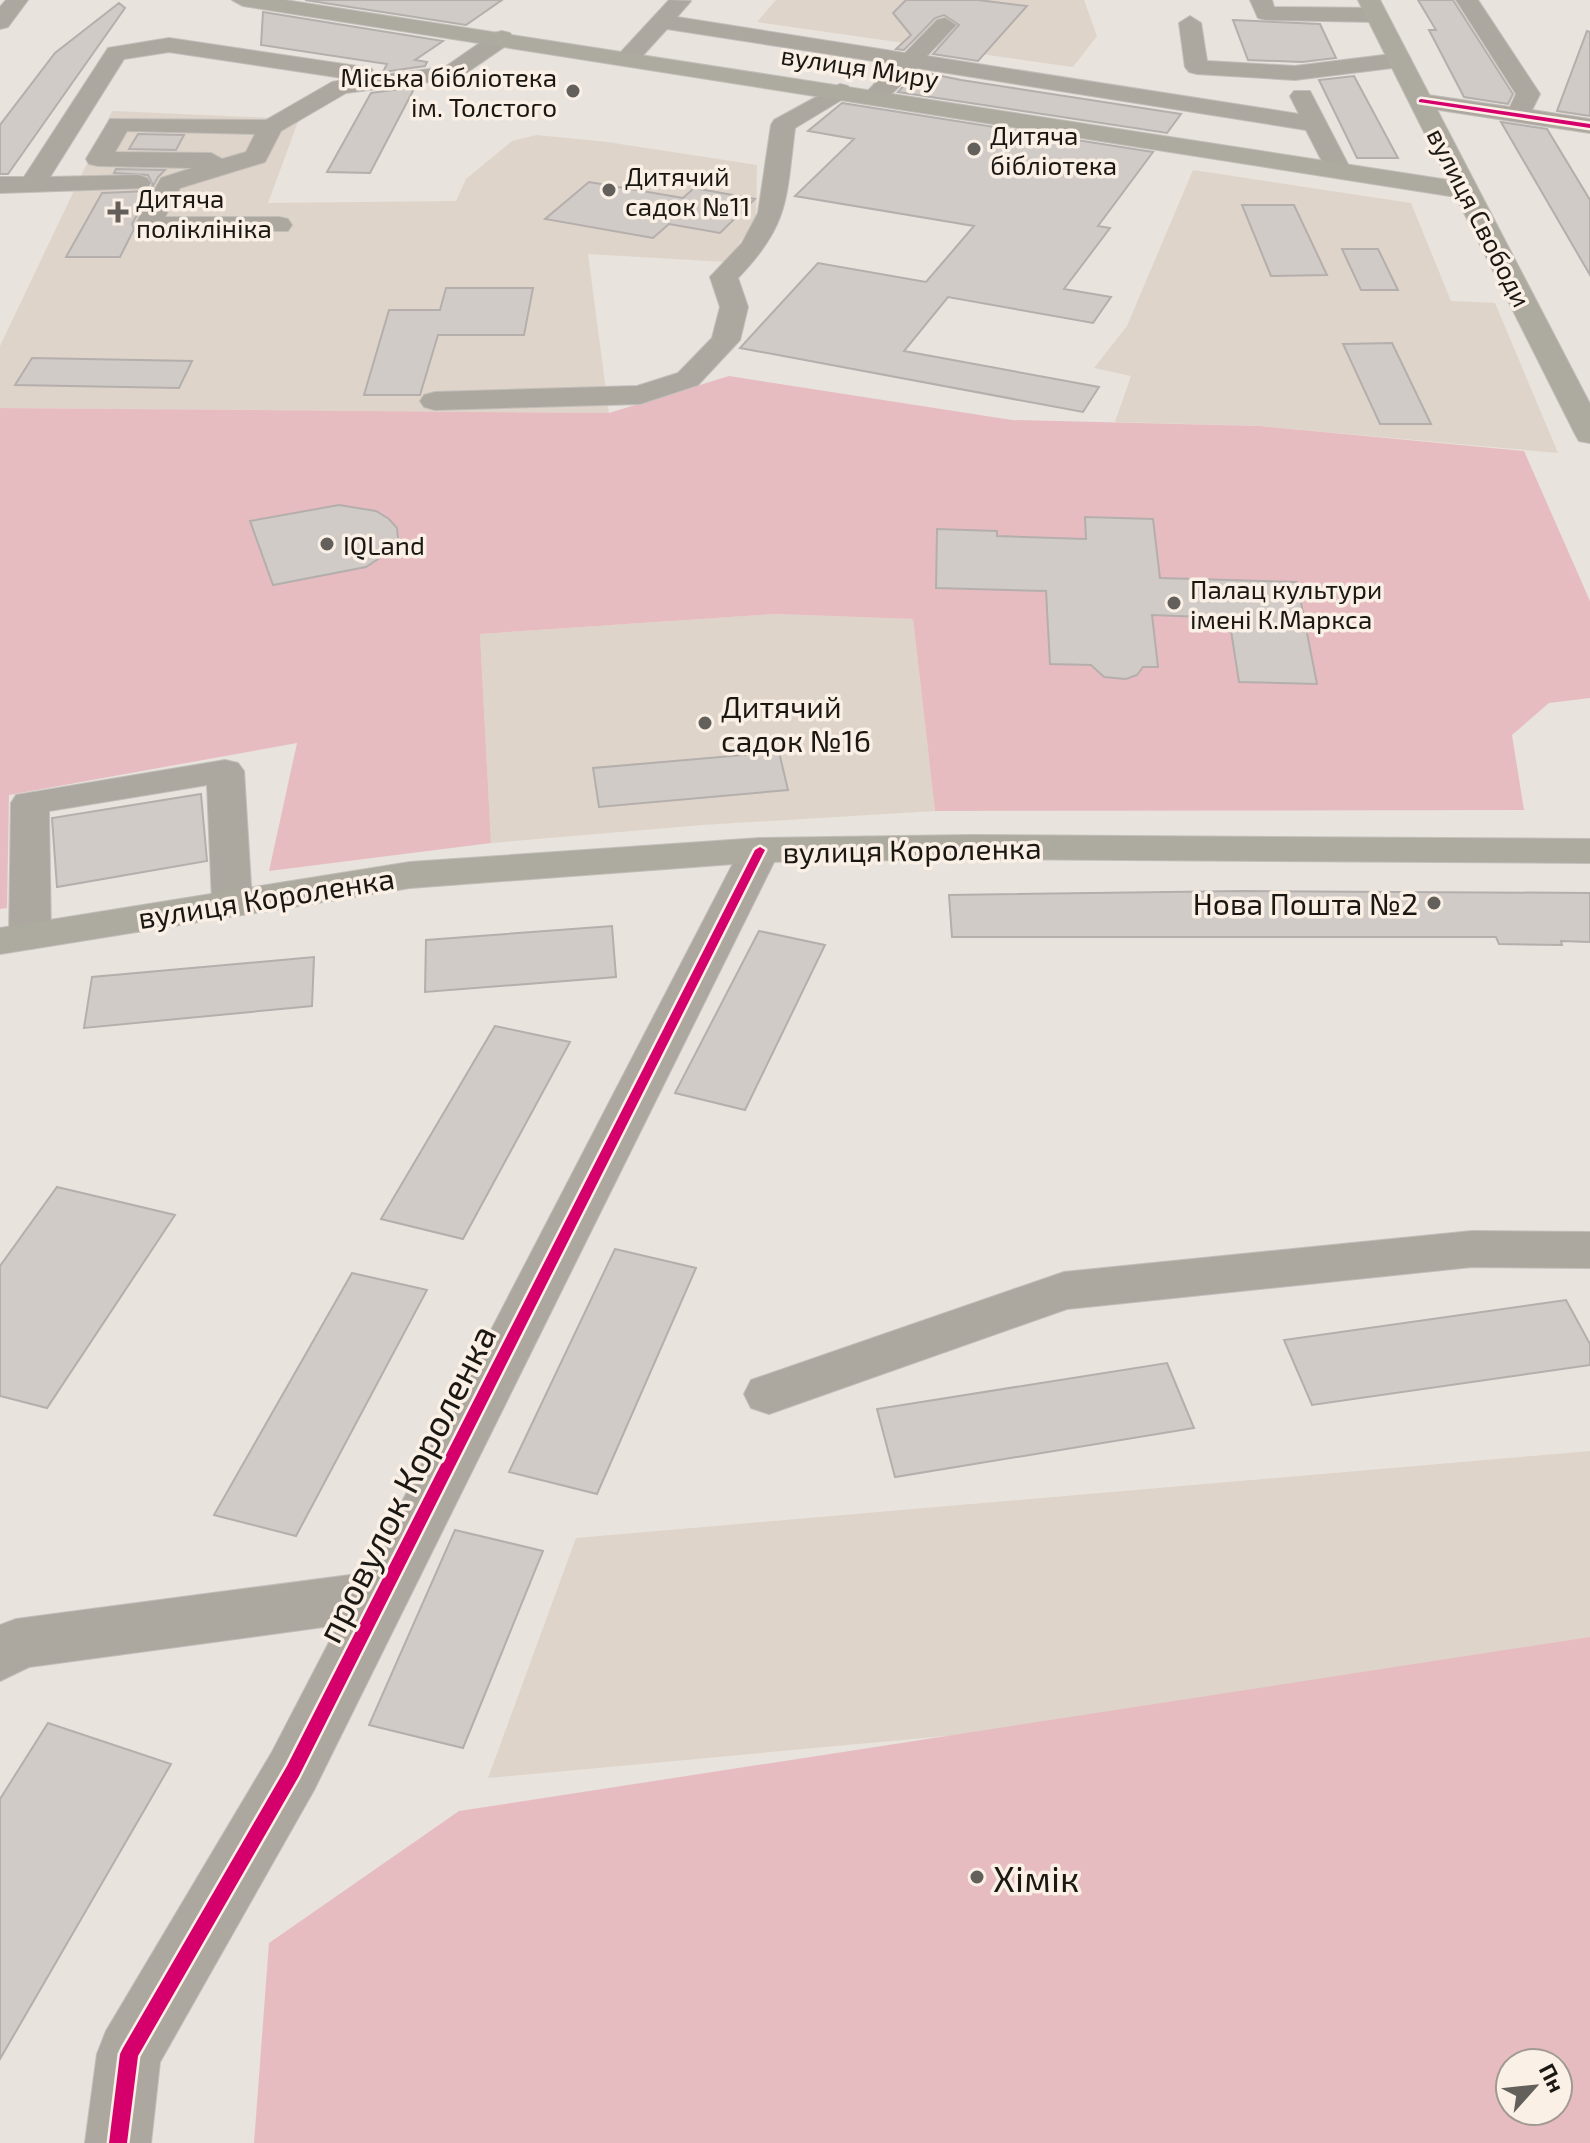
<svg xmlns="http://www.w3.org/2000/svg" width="1590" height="2143" font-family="'Exo 2',sans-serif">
<rect width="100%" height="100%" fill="#e8e3dd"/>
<path fill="#dfd4c9" d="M776 0H1084L1097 36 1073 67 757 22Z
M112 111 299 119 268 203 456 201 466 179 512 141 537 135 607 142 757 165 756 220 726 262 588 254 609 413 0 408V346Z
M1193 170 1411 203 1451 301 1495 303 1558 453 1260 426 1115 422 1131 376 1094 368 1127 326Z
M775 614 913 619 935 811 702 825 491 843 480 634Z
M1590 1451V1762L1371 1697 488 1778 576 1538Z"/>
<path fill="#e7bcc0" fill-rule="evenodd" d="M729 376 1012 420 1260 426 1524 451 1590 601V698L1549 703 1512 735 1524 810 935 811 913 619 775 614 480 634 491 843 269 871 297 743 9 795 7 908 0 909V408L609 413Z
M1590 1637V2143H254L269 1943 459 1811ZM1510 2063H1558V2111H1510Z"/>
<path fill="#d0cbc7" stroke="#b4afac" stroke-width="2" d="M305 0H502L466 25Z
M906 0H978L1027 6 978 61 933 54 959 25 944 15 935 18 904 50 896 49 911 35 893 13Z
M1418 0H1453L1513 94 1508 104 1464 97 1429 30H1436Z
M119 3 125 8 8 174H0V125L55 53Z
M263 12 443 41 415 60 427 62 425 66 383 72 387 64 261 45Z
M1233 20 1320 24 1336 58 1302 62 1248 60Z
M1587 31 1590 32V116L1557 111Z
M917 71 961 80 1181 114 1167 133 898 92Z
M1354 76 1398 158H1357L1319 80Z
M415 87 370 173 327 172 371 93Z
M842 103 1153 152 1098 226 1110 228 1064 289 1111 297 1093 323 948 297 904 351 1099 387 1083 412 740 348 818 263 926 282 974 226 795 196 854 139 808 131Z
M1501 122 1547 129 1590 200V275Z
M138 134 184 135 176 150 129 149Z
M116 169 165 170 158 177 132 224 134 229 120 257H66L102 193 147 191 153 185 148 175 114 173Z
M589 182 683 198 694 188 755 199 720 233 669 224 653 238 545 219Z
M1242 205H1294L1327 275 1271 276Z
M1342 249H1378L1398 290H1361Z
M446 288H533L524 335H438L420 395H364L389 310H440Z
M1392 343 1431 424H1380L1343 344Z
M32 358 192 361 179 388 15 385Z
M339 505 376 511 389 519 397 528 398 538 393 549 366 567 273 585 250 521Z
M1085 517 1153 519 1160 578 1297 582 1317 684 1239 682 1229 618 1152 615 1158 667H1143L1137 675 1126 679 1104 677 1091 665 1050 664 1046 591 936 588 937 529 997 531V536L1086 539Z
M779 752 788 790 599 807 593 768Z
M201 794 207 861 57 887 52 818Z
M1243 891 1590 893V942L1561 941 1562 945 1499 944 1496 937H952L949 895Z
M612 926 616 977 425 992 426 940Z
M759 931 825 945 745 1110 675 1093Z
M314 957 312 1006 84 1028 92 977Z
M495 1026 570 1042 463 1239 381 1219Z
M57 1187 175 1215 47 1408 0 1396V1266Z
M615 1249 696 1268 597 1494 509 1472Z
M352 1273 427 1290 296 1536 214 1515Z
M1566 1300 1590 1344V1365L1312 1405 1284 1340Z
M1167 1363 1194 1428 895 1477 877 1409Z
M455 1530 543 1551 463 1748 369 1725Z
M48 1723 171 1764 0 2059V1799Z"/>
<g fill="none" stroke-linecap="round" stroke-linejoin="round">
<defs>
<path id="minor" d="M6 0H28L8 27 0 29V7Z
M669 0 691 1 677 17 905 53 937 20 945 18 956 25 927 56 1299 114 1290 96 1294 91H1310L1351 170 1347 175H1329L1306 130 916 68C902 82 888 106 867 101L863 96 893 64 667 29 636 63H620L617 58 620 53Z
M1250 0H1272L1274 7 1376 8 1387 15 1376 22 1266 20 1258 18Z
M1456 0H1478L1540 94 1532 110 1590 119V133L1413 106 1409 101 1413 96 1421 94 1510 107 1516 94Z
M1190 16 1201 23 1207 61 1295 66 1400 53 1408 55 1411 60 1408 65 1400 67 1295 80 1197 74 1189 72 1185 67 1179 23Z
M502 31 510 33 513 38 510 43 459 78 346 93 281 131 265 162 180 188 165 217H279L288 219 292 225 288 231H139L135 225 161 178 192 168 98 166 89 164 86 159 110 119 266 120 332 82 349 79 169 52 124 59 50 177 138 175 147 178 151 183 147 188 0 193V177H24L108 48 169 38 364 67 372 69 374 76 445 67 494 33ZM127 131 255 134 246 152 222 159 211 153 115 152Z
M840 84 848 86 852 91 848 96 795 128C786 199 790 224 738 278L748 307 740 340 698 385 640 404 435 410 424 407 420 401 424 395 435 392 637 386 678 373 712 338 720 307 710 277 742 243 758 213 771 125 774 120Z
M225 760 238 763 244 771 252 902 246 911 232 915 218 911 212 902 207 785 49 811 51 936 45 945 30 949 15 945 9 936 11 803 16 795Z
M760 838 774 841 780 850 314 1790 160 2062 151 2143H85L97 2054 106 2031 272 1752 338 1625 29 1667 0 1681V1625L16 1619 365 1573 740 850 746 841Z
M1472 1231 1590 1232V1268L1472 1267 1067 1309 769 1414 751 1408 744 1394 751 1380 1064 1272Z"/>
<path id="major" d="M232 0H285L1448 180 1358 0H1380L1590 404V443L1579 441 1575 434 1456 197 243 6Z
M971 835 1590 839V863L971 859 760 862 410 888 0 954V928L410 862 760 838Z"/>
</defs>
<use href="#minor" stroke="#c2beba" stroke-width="2"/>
<use href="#major" stroke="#c2beba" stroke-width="2"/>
<use href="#minor" fill="#aca89f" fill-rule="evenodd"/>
<use href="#major" fill="#adaaa0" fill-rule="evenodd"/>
<defs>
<path id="cycleway" d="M1421 99 1590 124V128L1419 102V100Z
M760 847 765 850 299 1776 138 2056 127 2143H109L120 2054 123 2048 287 1766 755 850Z"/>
</defs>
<use href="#cycleway" stroke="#faf0e6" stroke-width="5"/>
<use href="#cycleway" fill="#d6006c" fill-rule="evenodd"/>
</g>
<g fill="#635f5a" stroke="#faf0e6" stroke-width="3">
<circle cx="573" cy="91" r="8"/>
<circle cx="974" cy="149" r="8"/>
<circle cx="609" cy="190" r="8"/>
<path d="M114 200h8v8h8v8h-8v8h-8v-8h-8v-8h8z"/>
<circle cx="327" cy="544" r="8"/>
<circle cx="1174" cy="603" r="8"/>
<circle cx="705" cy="723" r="8"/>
<circle cx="1434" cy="903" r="8"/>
<circle cx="977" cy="1877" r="8"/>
</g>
<g text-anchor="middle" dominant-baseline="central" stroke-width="7" stroke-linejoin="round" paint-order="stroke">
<g font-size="26" fill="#1b1814" stroke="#faf0e6">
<text transform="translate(860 66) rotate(9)">вулиця Миру</text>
<text transform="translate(1480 217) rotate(63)">вулиця Свободи</text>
</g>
<g font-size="26" fill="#1b1814" stroke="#faf0e6" text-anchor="start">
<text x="557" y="76" text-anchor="end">Міська бібліотека<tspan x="557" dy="30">ім. Толстого</tspan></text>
<text x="990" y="134">Дитяча<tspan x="990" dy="30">бібліотека</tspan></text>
<text x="625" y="175">Дитячий<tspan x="625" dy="30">садок №11</tspan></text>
<text x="136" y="197">Дитяча<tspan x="136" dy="30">поліклініка</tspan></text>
<text x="343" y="544">IQLand</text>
<text x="1190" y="588">Палац культури<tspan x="1190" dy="30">імені К.Маркса</tspan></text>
</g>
<g font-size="30" fill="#1b1814" stroke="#faf0e6" text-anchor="start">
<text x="721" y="706">Дитячий<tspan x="721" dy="34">садок №16</tspan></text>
<text x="1418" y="903" text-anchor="end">Нова Пошта №2</text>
</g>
<g font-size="30" fill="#1b1814" stroke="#faf0e6">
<text transform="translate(912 849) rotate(-1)">вулиця Короленка</text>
<text transform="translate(266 897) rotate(-9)">вулиця Короленка</text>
</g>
<g font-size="36" fill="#1b1814" stroke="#faf0e6">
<text transform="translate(405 1483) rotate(-63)">провулок Короленка</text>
</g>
<g font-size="36" fill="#1b1814" stroke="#faf0e6" text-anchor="start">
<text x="993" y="1877">Хімік</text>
</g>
</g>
<g transform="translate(1534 2087) rotate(63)"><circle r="38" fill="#faf0e6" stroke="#a19a92" stroke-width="2"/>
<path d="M0-6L14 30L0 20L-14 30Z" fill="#635f5a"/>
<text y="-12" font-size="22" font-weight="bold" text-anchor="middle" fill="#1b1814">Пн</text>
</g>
</svg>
